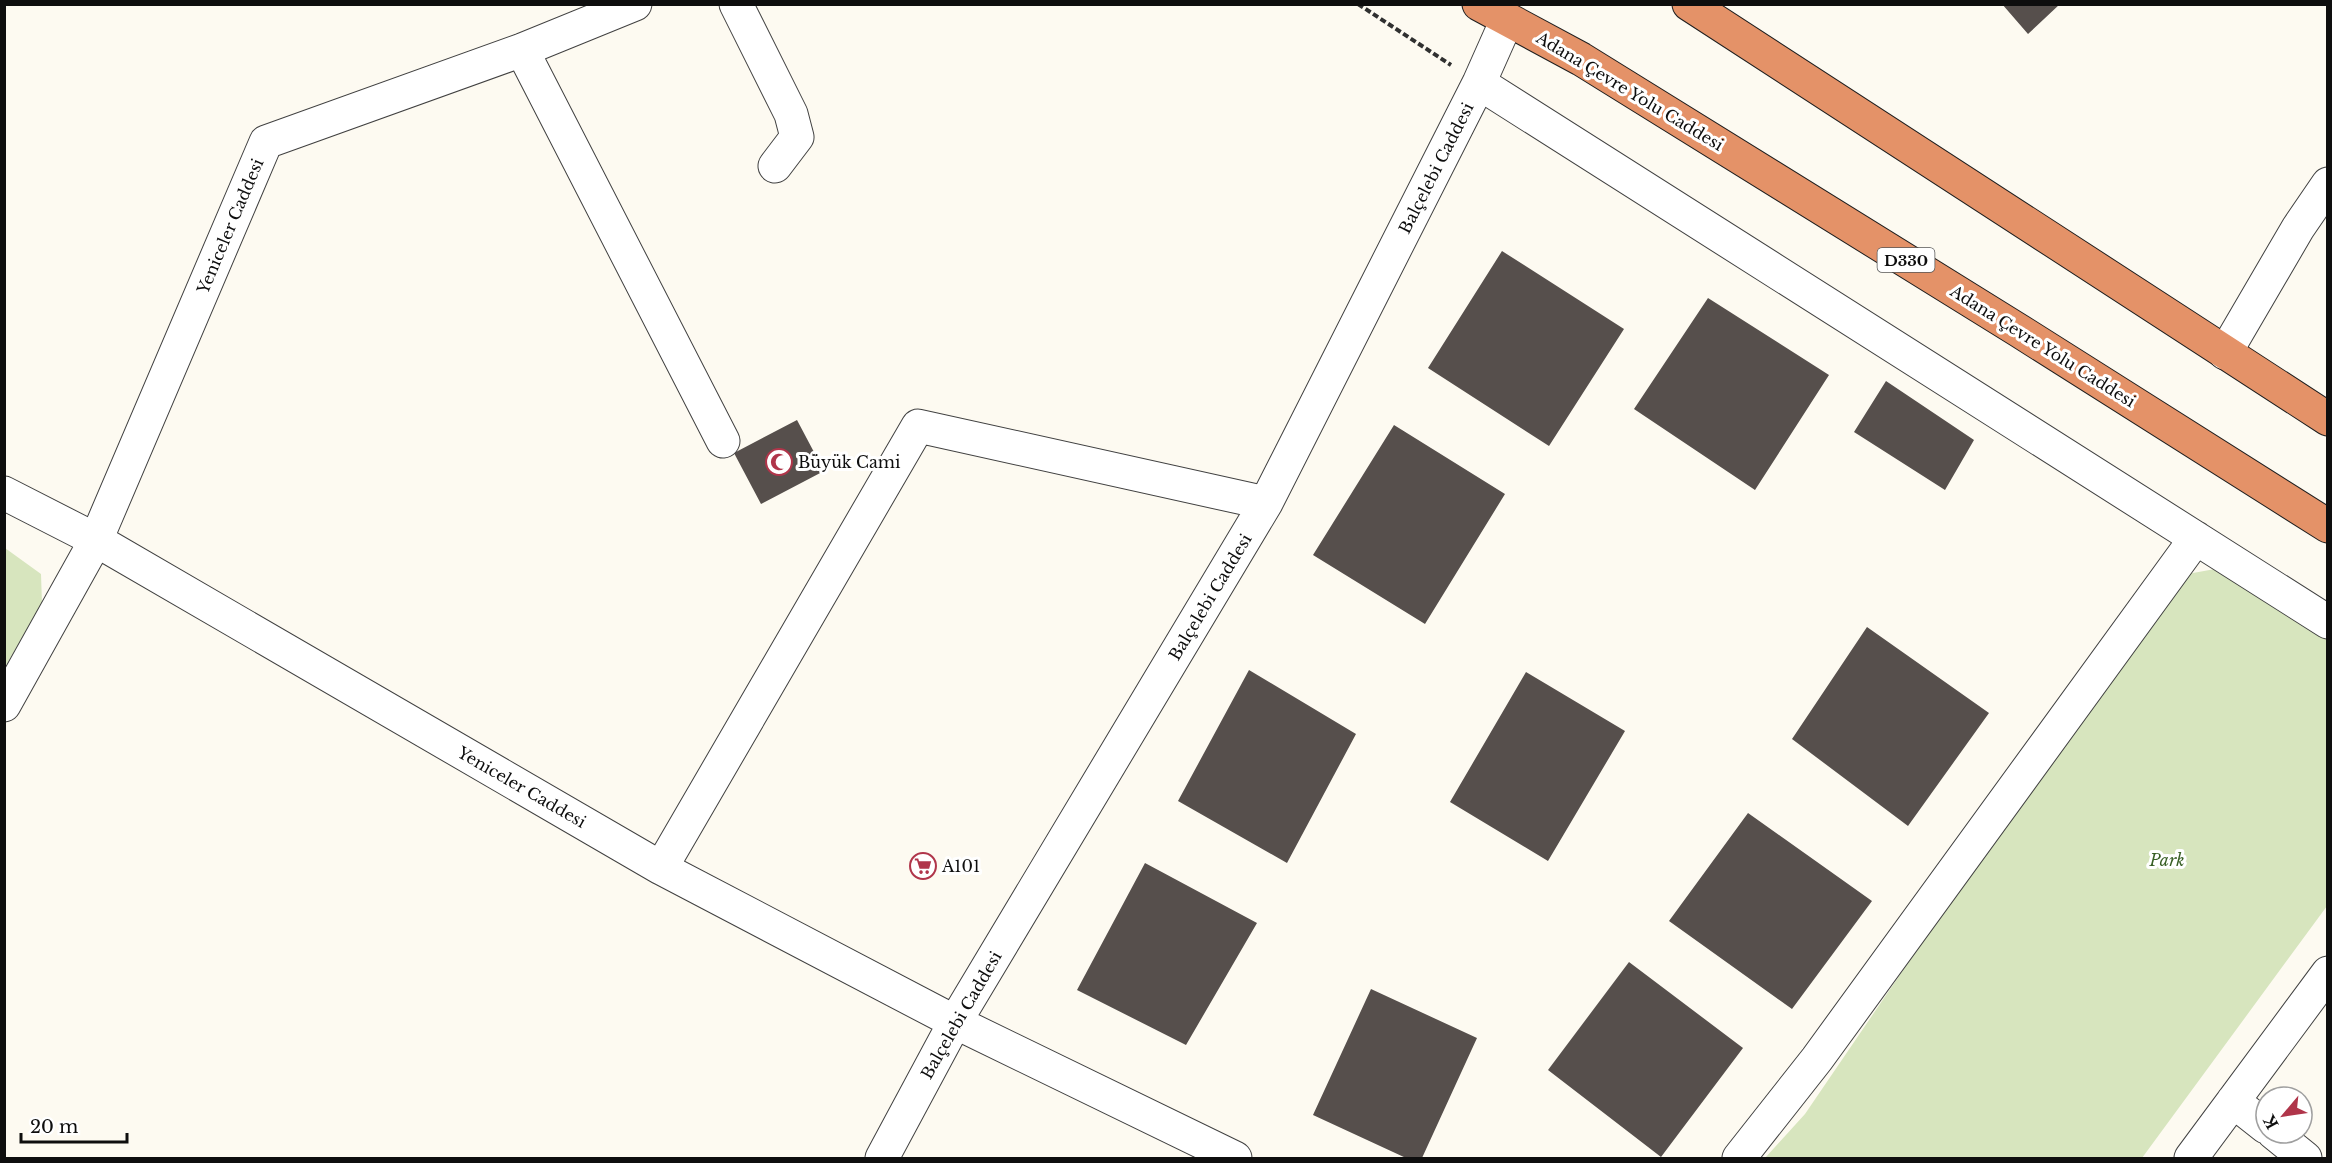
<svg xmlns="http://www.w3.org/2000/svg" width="2332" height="1163" font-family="'Libre Baskerville',serif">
<rect width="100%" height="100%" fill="#fdfaf1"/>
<path fill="#d7e5be" d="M5 548 41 574 42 604 5 667Z
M2215 569 2327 640V906L2142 1158H1765L1805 1114 2171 577Z"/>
<path fill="#564f4c" d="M2002 4H2060L2028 34Z
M1502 251 1624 329 1549 446 1428 368Z
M1708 298 1829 375 1755 490 1634 409Z
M1886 381 1974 440 1945 490 1854 432Z
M797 420 824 471 761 504 734 453Z
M1394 425 1505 494 1425 624 1313 555Z
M1867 627 1989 713 1908 826 1792 739Z
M1249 670 1356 734 1287 863 1178 801Z
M1526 672 1625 731 1548 861 1450 802Z
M1748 813 1872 901 1792 1009 1669 921Z
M1145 863 1257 923 1186 1045 1077 990Z
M1629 962 1743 1048 1661 1157 1548 1070Z
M1371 989 1477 1038 1422 1158H1406L1313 1115Z"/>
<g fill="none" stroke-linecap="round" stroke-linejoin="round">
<defs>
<path id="minor" d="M736 4 791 114 797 137 775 166
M522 50 723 441
M1479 83 2328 622
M2225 353 2298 228 2328 184
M4 493 96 540 661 868 955 1022 1235 1158
M4 705 96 540 266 142 522 50 635 4
M661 868 918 426 1266 503
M2233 1101 2266 1127
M2274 1133 2305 1158
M882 1158 955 1022 1266 503 1479 83 1507 20
M1739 1158 1817 1059 2196 538
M2191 1158 2328 973"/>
<path id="highway" d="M1479 4 1581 59 2018 330 2328 526
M1689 4 2328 419"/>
</defs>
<use href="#minor" stroke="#414141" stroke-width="35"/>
<use href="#highway" stroke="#1f1f1f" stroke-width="35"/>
<path stroke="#303030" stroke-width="4" stroke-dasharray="6 3" stroke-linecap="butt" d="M1358 4 1451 65"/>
<use href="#minor" stroke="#fff" stroke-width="33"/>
<use href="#highway" stroke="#e49268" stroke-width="33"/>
</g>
<defs>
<symbol id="mosque-ring" viewBox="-11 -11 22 22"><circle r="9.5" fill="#fff" stroke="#b0354a" stroke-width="1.5"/><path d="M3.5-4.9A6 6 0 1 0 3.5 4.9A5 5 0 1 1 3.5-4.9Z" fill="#b0354a"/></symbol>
<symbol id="supermarket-ring" viewBox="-11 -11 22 22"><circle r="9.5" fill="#fff" stroke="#b0354a" stroke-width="1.5"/><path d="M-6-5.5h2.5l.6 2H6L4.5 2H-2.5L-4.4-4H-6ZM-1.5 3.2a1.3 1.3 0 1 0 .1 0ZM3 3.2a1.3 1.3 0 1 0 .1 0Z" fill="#b0354a"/></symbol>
</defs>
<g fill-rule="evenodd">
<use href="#mosque-ring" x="764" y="447" width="30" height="30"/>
<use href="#supermarket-ring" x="908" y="851" width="30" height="30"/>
</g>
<g text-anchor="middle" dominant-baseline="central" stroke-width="6" stroke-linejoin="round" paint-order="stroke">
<rect fill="#fff" stroke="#565656" stroke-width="1.5" x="1877.5" y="248" width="57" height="24" rx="4.5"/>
<g font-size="15" font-weight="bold" fill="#0e0e0e">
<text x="1906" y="260">D330</text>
</g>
<g font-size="16" fill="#0e0e0e" stroke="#fff">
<text transform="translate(1630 91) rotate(31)">Adana Çevre Yolu Caddesi</text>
<text transform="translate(1436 168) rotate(-63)">Balçelebi Caddesi</text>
<text transform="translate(230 226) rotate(-67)">Yeniceler Caddesi</text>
<text transform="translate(2043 346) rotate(32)">Adana Çevre Yolu Caddesi</text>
<text transform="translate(1210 597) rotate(-59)">Balçelebi Caddesi</text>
<text transform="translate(522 787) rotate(30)">Yeniceler Caddesi</text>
<text transform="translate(961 1015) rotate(-60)">Balçelebi Caddesi</text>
</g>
<g font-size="16" fill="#0e0e0e" stroke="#fff" text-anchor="start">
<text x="798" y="462">Büyük Cami</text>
<text x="942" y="866">A101</text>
</g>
<g font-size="16" font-style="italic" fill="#385f25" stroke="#fff">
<text x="2167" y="860">Park</text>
</g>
</g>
<rect width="2332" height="1163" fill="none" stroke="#0e0e0e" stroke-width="12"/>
<g transform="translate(2284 1115) rotate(241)"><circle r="28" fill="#ffffff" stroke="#9f9f9f" stroke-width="1.5"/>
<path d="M0-4.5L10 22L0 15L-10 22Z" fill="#b0354a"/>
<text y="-9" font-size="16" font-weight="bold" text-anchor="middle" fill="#0e0e0e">K</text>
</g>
<path d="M21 1133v9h106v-9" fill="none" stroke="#0e0e0e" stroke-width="3"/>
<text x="30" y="1133" font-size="18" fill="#0e0e0e" stroke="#ffffff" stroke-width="4.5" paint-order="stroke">20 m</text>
</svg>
